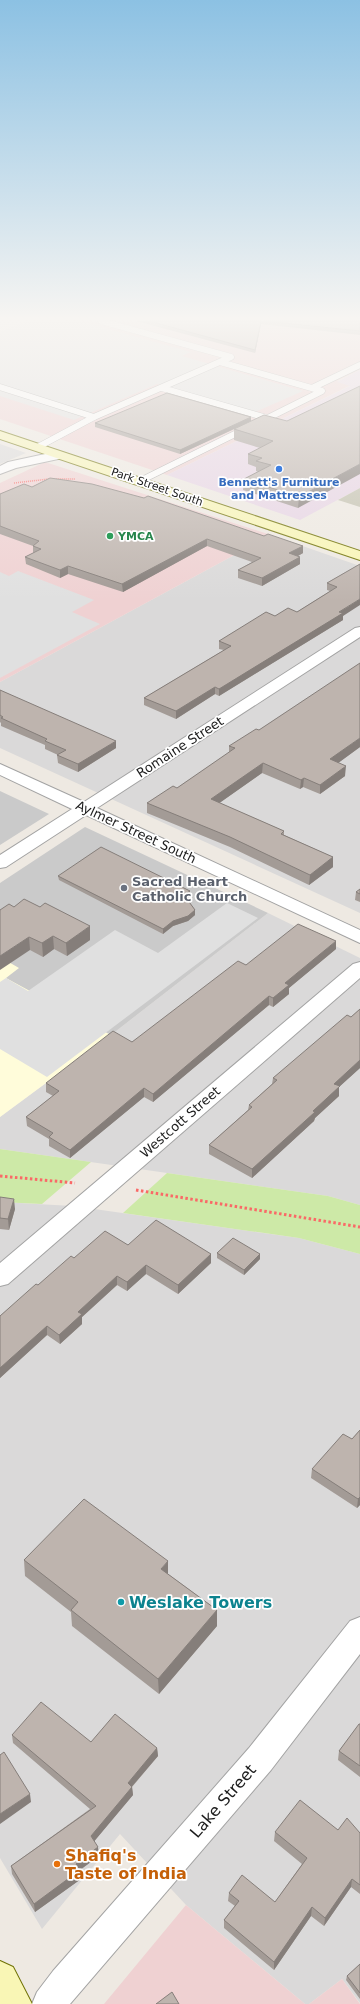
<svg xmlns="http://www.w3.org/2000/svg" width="360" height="2004" font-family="'DejaVu Sans',sans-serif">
<rect width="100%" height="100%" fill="#eee9e2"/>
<path fill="#dad9d9" d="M0 444 26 453 0 464Z
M271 535 360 566V913L0 748V682Z
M268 913 360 958V1205L328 1196 0 1149V1117L111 1035Z
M0 1202 73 1206 299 1238 360 1254V2003L342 1979 309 2004H305L186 1905 120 1834 42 1929 0 1858Z"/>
<path fill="#efd1d2" d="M32 321H360V370L337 381 351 385 167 475 0 419V333Z
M45 462 271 535 0 682V483Z
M186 1905 305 2004H104Z
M342 1979 360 2004H309Z"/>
<path fill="#e7d4e5" d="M360 370V488L300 520 167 475 350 386 337 382Z"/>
<path fill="#fffcda" d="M0 957 20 968 7 978 111 1035 0 1117Z"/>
<path fill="#cacaca" d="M0 791 49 814 0 845Z
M85 827 268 913 111 1035 6 978 19 968 0 957V883Z"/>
<path fill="#c2c0ae" d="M360 488V507L338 500Z"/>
<path fill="#cde9a7" d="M0 1149 91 1162 42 1204 0 1202Z
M167 1173 328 1196 360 1205V1254L299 1238 123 1213Z"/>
<path fill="#e0e0e0" d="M28 321H79L191 352 182 356 303 391 253 413 157 384 74 420 0 396V332Z
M18 571 94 600 72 612 100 624 0 678V572L9 576Z
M227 903 258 918 47 1077 0 1049V982L6 978 28 991 115 930 158 953Z"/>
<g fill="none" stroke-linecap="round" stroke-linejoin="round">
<defs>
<path id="lane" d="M220 362 322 391 260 422
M0 387 94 417
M162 388 267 418
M312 388 360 365
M38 447 94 417 231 357 101 321
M140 481 245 429"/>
<path id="street" d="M59 451 65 455 63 458 16 468 0 474V466L8 462Z
M360 627V637L97 808 360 930V943L86 815 6 867 0 868V855L72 809 0 775V764L84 802 355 628Z
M360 962V978L8 1284 0 1286V1263L353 964Z
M360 1617V1654L271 1770 70 2004H32L37 1992 53 1971 249 1748 350 1621Z"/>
<path id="secondary" d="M0 431 360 551V560L0 439Z
M0 1961 13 1967 32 2004H0Z"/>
</defs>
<use href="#lane" stroke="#a3a3a3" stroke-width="7"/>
<use href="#street" stroke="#a3a3a3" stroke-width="2"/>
<use href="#secondary" stroke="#707205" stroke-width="2"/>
<path stroke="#fa6967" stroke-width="1.5" stroke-dasharray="1 1" stroke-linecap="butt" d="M14 483 49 479H75"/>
<path stroke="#fa6967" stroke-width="3" stroke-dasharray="2.5 2.5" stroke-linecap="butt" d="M0 1176 75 1183
M136 1190 360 1227"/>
<use href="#lane" stroke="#fff" stroke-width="6"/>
<use href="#street" fill="#fff" fill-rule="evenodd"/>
<use href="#secondary" fill="#f9f6b5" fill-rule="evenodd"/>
</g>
<path fill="#a39b96" d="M136 321H360V335L261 324 255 353Z
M360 386 298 508 243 490 244 479 258 472 256 471V467L248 464V454L260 448 234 440V429L241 426 180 454 95 427V423L251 417V421H287Z
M32 487 264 536 303 546V553L298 556 300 564 262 586 238 578V570L252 562 207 546 123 592 68 574 60 578 26 564 25 557 33 553V546L0 534V494Z
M360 564 343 616V620L219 696 215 694 176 719 144 705V698L224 650 219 649V641L275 616 297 612 330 591 327 590V583Z
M0 690 116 748 78 772 58 763 57 755H58L45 749V745L1 726V723L0 722Z
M259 730 360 747 338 763 345 776 320 794 303 787 300 789 262 773 219 803 284 831V835L333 857V867L309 885 230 847 147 813V803L177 788 229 753V746Z
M58 876 190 896 187 899 195 910V915L188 921 173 926 163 934 59 880Z
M360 889V902L355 900 356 892Z
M0 910 90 940 67 956 54 949 43 957 30 950Z
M336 949 289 988V994L273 1007 269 1005 153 1102 144 1097 70 1158 49 1146V1139L27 1126 26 1117 53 1096 46 1092V1083L132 1042 246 965Z
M360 1009V1068L339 1087V1096L315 1118 314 1121 252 1178 209 1154V1145L248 1110 249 1105 272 1084 273 1078 351 1017Z
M0 1197 15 1209 9 1230 0 1229Z
M128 1245 211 1254V1263L178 1294 146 1274 127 1291 117 1285 82 1317V1324L60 1344 47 1335 0 1378V1316L38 1285 74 1258Z
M217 1253 260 1254V1259L244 1275 217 1258Z
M360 1430V1505L357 1508 311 1478 312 1469 352 1439Z
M24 1560 168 1574 217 1610V1626L159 1694 72 1626 71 1612 25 1576Z
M360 1724V1777L338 1760 339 1751Z
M12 1735 91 1742 157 1748 158 1756 132 1787 133 1795 94 1841 99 1856 80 1870 81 1879 35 1912 12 1874 11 1866 90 1809 13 1743Z
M338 1830 360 1833V1894L351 1887 324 1926 311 1916 274 1970 224 1928V1920L235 1906 228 1901 229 1893 275 1902 302 1864 274 1841 275 1832Z
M360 1964V1999L346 1980 347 1976Z"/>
<path fill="#857e7a" d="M261 321V324L255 353V350Z
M251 417V421L180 454V450Z
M360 464V474L298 508 299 497Z
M207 539V546L123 592 122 584Z
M303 546V553L289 561V553Z
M300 557V564L262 586V578Z
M68 566V574L60 578V570Z
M360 599V605L343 616V620L219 696V689Z
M215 687V694L176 719V711Z
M360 738V747L330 769V759Z
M116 741V748L78 772V764Z
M263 763 262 773 211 809V799Z
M346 766 345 776 320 794V785Z
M304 778 303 787 300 789 301 780Z
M333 857V867L309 885 310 875Z
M190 891V896L184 900V895Z
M195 910V915L188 921 173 926 163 934V929L173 921Z
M90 926V940L67 956 66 943Z
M53 936 54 949 43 957 42 943Z
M29 937 30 950 0 970V956Z
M336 941V949L289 988V994L273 1007V998L285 983Z
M269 996V1005L153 1102V1094Z
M360 1060V1068L339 1087V1096L315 1118 314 1121 252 1178V1169L313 1111 334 1084Z
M144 1088V1097L70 1158V1150Z
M14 1199 15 1209 9 1230 8 1219Z
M211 1254V1263L178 1294V1285Z
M260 1254V1259L244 1275V1270Z
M146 1265V1274L127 1291V1282Z
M117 1276V1285L82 1317V1324L60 1344 59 1335 78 1312Z
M47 1326V1335L0 1378V1368Z
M360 1497V1505L357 1508 358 1499Z
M168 1561V1577L161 1569Z
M217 1610V1626L159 1694 158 1679Z
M157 1748 158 1756 128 1791V1783Z
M132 1787 133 1795 92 1844 91 1836Z
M30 1794 31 1802 0 1824V1814Z
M98 1847 99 1856 77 1872 76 1864Z
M80 1870 81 1879 35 1912 34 1904Z
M352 1879 351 1887 324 1926 325 1918Z
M312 1907 311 1916 274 1970V1962Z"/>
<path fill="#beb4ae" stroke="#857e7a" d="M149 321H261L255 350Z
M264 321H360V331Z
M360 386V464L299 497 244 479 271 465 256 461 262 458 248 454 273 441 234 429 264 415 287 421Z
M167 393 251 417 180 450 95 423Z
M50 478 92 484 144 498 148 496 264 536 268 534 303 546 289 553 300 557 262 578 238 570 261 558 207 539 122 584 68 566 60 570 25 557 41 549 33 546 39 541 0 526V494L24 484 32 487Z
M360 564V599L339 612 343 613 219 689 215 687 176 711 144 698 231 646 219 641 266 612 275 616 288 608 297 612 337 587 327 583Z
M360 663V738L330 759 346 766 320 785 304 778 301 780 263 763 211 799 284 831 281 834 333 857 310 875 230 837 147 803 173 786 177 788 235 748 229 746 256 729 259 730Z
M0 690 116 741 78 764 57 755 66 750 45 741 47 739 1 718 3 717 0 715Z
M101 847 190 891 184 895 195 910 188 916 173 921 163 929 58 876Z
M360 889V894L356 892Z
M24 899 40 907 45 903 90 926 66 943 53 936 42 943 29 937 0 956V910L9 904 14 907Z
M298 924 336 941 285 983 289 985 273 998 269 996 153 1094 144 1088 70 1150 49 1137 53 1133 26 1117 59 1091 46 1083 113 1031 132 1042 238 961 246 965Z
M360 1009V1060L334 1084 340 1086 313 1111 315 1112 252 1169 209 1145 252 1107 249 1105 277 1080 273 1078 347 1015 351 1017Z
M0 1197 14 1199 8 1219 0 1218Z
M156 1220 211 1254 178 1285 146 1265 127 1282 117 1276 78 1312 82 1314 59 1335 47 1326 0 1368V1316L36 1284 38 1285 71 1256 74 1258 105 1231 128 1245Z
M233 1238 260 1254 244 1270 217 1253Z
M360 1430V1497L358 1499 312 1469 343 1434 352 1439Z
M84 1499 168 1561 161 1569 217 1610 158 1679 71 1610 78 1602 24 1560Z
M41 1702 91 1742 115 1714 157 1748 128 1783 132 1787 91 1836 98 1847 76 1864 80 1870 34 1904 11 1866 96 1806 12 1735Z
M359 1724H360V1766L339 1751Z
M4 1752 30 1794 0 1814V1755Z
M300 1800 338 1830 347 1818 360 1833V1885L352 1879 325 1918 312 1907 274 1962 224 1920 239 1901 229 1893 242 1875 275 1902 307 1858 275 1832Z
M360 1964V1993L347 1976Z
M172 1992 179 2004H156Z"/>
<linearGradient id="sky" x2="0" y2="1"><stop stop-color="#8cc1e3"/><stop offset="0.53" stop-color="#f7f5f2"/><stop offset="1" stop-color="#f7f5f2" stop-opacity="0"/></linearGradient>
<rect width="360" height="601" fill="url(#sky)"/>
<circle fill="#3f7fe0" stroke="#fff" stroke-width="1.5" cx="279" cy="469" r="4"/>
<circle fill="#2e9e5b" stroke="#fff" stroke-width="1.5" cx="110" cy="536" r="4"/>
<circle fill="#6b7280" stroke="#fff" stroke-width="1.5" cx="124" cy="888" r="4"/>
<circle fill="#0f9aa8" stroke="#fff" stroke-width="1.5" cx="121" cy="1602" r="4"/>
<circle fill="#e8710a" stroke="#fff" stroke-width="1.5" cx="57" cy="1864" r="4"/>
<g text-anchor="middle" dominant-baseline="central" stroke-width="3.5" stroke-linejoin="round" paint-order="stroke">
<g font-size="11" font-weight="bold" fill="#366cbe" stroke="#fff">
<text x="279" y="482">Bennett's Furniture<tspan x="279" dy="13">and Mattresses</tspan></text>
</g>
<g font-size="11" fill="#1c1c1c" stroke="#fff">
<text transform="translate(157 487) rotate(19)">Park Street South</text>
</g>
<g font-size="11" font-weight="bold" fill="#27864d" stroke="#fff" text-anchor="start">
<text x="118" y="536">YMCA</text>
</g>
<g font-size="13" fill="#1c1c1c" stroke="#fff">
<text transform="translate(180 747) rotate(-33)">Romaine Street</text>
<text transform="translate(136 832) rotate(25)">Aylmer Street South</text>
<text transform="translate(180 1122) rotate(-41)">Westcott Street</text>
</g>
<g font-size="13" font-weight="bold" fill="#5b616d" stroke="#fff" text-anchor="start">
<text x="132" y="881">Sacred Heart<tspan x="132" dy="15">Catholic Church</tspan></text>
</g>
<g font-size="16" font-weight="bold" fill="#0d838f" stroke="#fff" text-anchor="start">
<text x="129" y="1602">Weslake Towers</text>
</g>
<g font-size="16" fill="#1c1c1c" stroke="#fff">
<text transform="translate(223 1801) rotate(-49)">Lake Street</text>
</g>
<g font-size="16" font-weight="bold" fill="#c56008" stroke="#fff" text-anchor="start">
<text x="65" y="1855">Shafiq's<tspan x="65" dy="18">Taste of India</tspan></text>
</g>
</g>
</svg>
